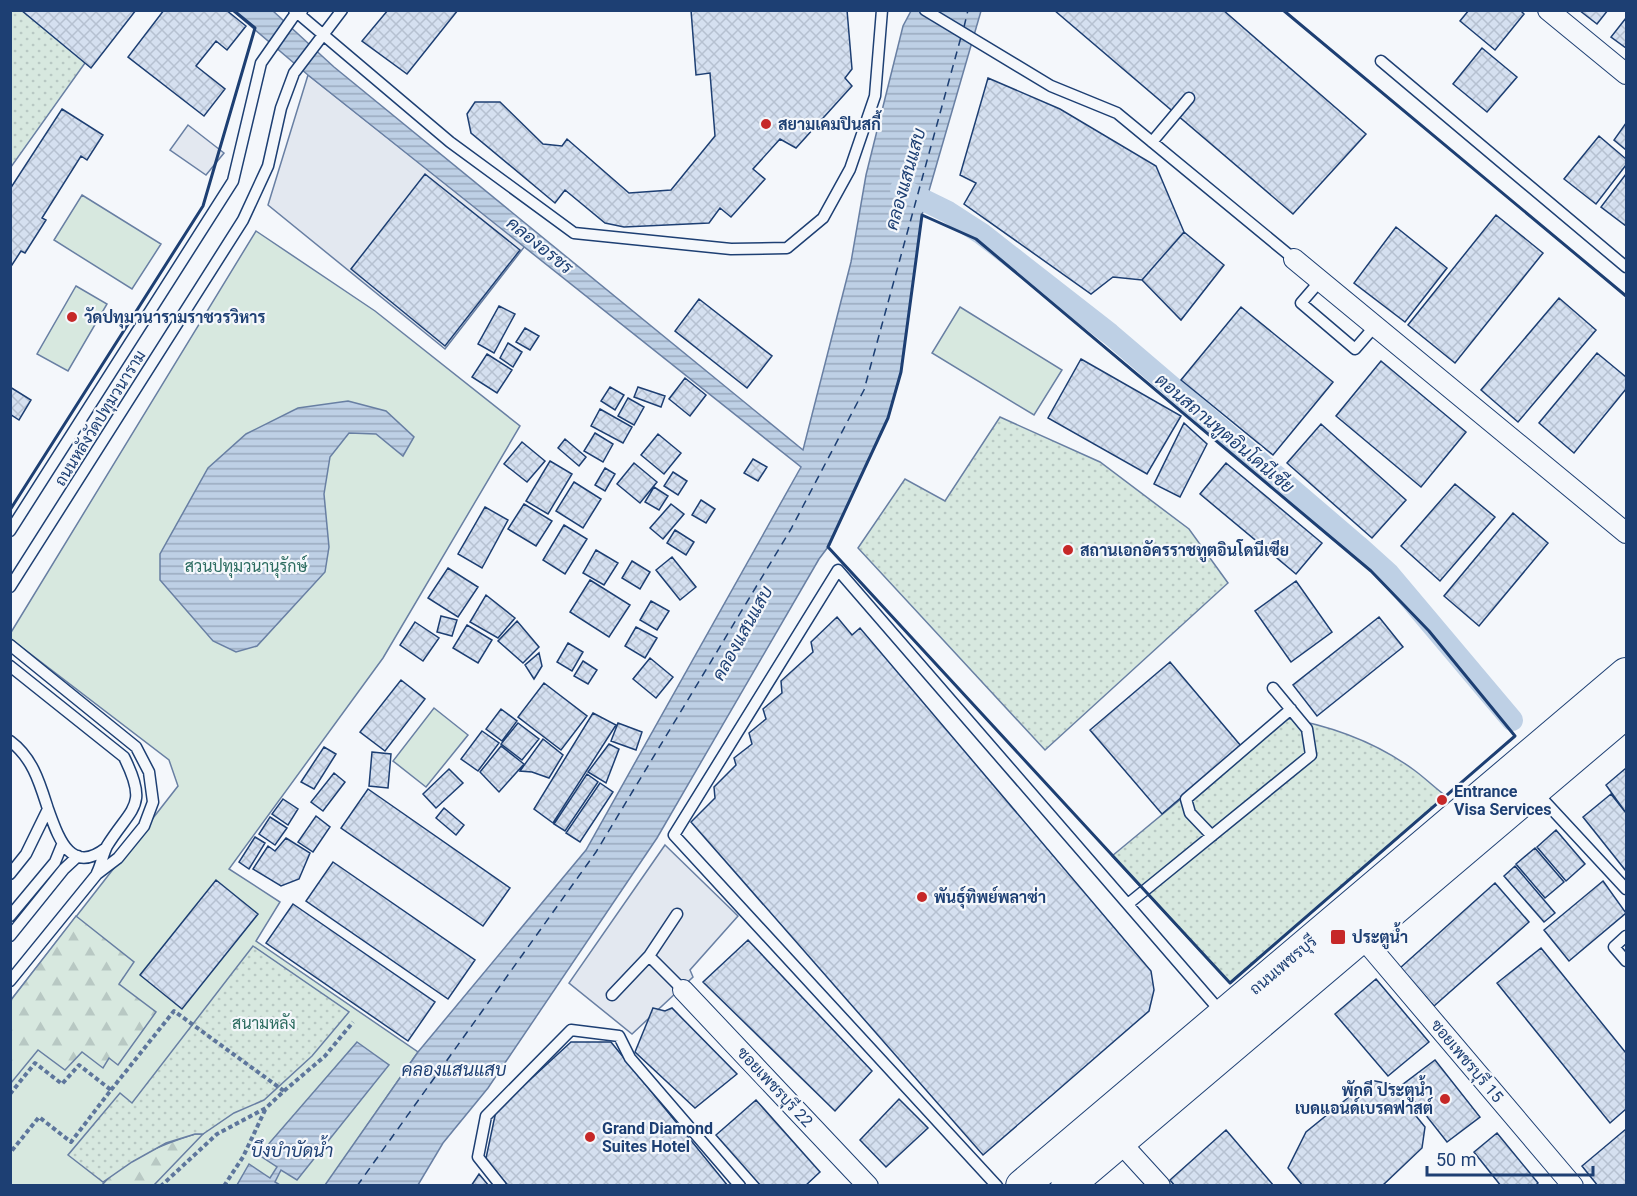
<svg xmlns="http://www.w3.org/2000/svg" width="1637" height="1196" font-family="Roboto,Sarabun,sans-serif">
<defs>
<pattern id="forest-firs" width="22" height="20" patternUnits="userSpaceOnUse" patternTransform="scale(1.5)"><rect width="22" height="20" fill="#d7e8df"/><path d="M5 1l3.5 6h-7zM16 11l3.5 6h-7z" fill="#b8c8c3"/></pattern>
<pattern id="garden-dots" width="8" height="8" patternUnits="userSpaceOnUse" patternTransform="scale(1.5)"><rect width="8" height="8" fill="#d7e8df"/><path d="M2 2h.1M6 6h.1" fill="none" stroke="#b8c8c3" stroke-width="1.8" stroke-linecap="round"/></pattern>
<pattern id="water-rules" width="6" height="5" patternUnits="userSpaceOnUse" patternTransform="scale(1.5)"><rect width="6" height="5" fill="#bed0e5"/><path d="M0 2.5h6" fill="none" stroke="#9aaabe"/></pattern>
<pattern id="building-cross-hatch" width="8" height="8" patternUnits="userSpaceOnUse" patternTransform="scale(1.5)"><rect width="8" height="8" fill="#d5e0f0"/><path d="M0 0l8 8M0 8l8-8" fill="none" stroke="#b6c1d1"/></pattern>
</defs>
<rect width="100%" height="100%" fill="#f4f7fb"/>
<path fill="#d7e8df" stroke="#687fa3" stroke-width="1.5" d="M82 195 161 244 132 289 54 240Z
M256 231 375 311 520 426 383 658 229 869 280 902 256 941 418 1052 326 1185H11V1000L178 786 169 760 11 639 10 634Z
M76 286 107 304 68 371 37 354Z
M960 307 1062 370 1034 415 932 353Z
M434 708 468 735 426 787 393 761Z"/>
<path fill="url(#forest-firs)" stroke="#687fa3" stroke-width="1.5" d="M76 916 134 962 119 984 156 1012 118 1065 109 1058 103 1068 82 1052 65 1070 38 1050 11 1083V1000Z
M195 1134H203L154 1185 101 1186C124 1159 163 1144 195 1134Z"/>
<path fill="url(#garden-dots)" stroke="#687fa3" stroke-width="1.5" d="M11 11H122L11 167Z
M1000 417 1100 462 1189 529 1228 583 1045 750 858 548 905 479 945 501Z
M1280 717C1329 725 1373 740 1414 770 1425 778 1435 788 1446 796L1230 983 1112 856Z
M253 946 349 1012 312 1056 264 1100 234 1113 203 1134H195L166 1143 132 1162 103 1182 68 1155 120 1093 132 1103Z"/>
<path fill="#e3e8f0" stroke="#687fa3" stroke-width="1.5" d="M308 75 525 246 445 349 268 205Z
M188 125 224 153 206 175 170 150Z
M665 845 738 916 690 970 693 977 632 1034 569 983Z"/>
<path fill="url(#water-rules)" stroke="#687fa3" stroke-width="1.5" d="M233 11H273L334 67 803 450 851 262 866 175 903 26 911 11H981L922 215 901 372 888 418 828 547 819 559 657 838 488 1088 443 1143 418 1185H325L418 1052 586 850 801 467 308 75Z
M348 401 386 411 414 437 403 456 376 434 349 433 330 457 324 494 329 547 325 572 257 646 236 652 213 641 160 580V554L208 468 246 434 298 408Z
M357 1042 389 1065 297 1180 281 1170 275 1182 280 1185H237L249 1164 270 1178 277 1167 259 1155Z"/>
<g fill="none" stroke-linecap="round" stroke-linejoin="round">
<path stroke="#bed0e5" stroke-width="22" d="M901 189 948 212 982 234 1110 334 1358 546 1389 574 1512 720"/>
<path stroke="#1d3f73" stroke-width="1.5" stroke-dasharray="8 6" stroke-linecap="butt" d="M964 27 968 10
M357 1186 596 852 791 529 864 390 961 37"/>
</g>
<path fill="url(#building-cross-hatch)" stroke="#1d3f73" stroke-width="1.5" d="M21 10H136L91 68Z
M164 10H226L246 26 227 50 216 41 196 66 225 89 204 116 128 57Z
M388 10H458L407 74 362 41Z
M691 10H847L852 69 845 78 852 86 796 148 780 139 753 169 765 179 731 217 720 208 709 223 624 227 605 223 565 190 555 203 471 133 467 114 475 102H500L543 144 562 146 567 139 629 193 671 190 715 136 710 73 696 75Z
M1054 10H1223L1366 134 1293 214Z
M1469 10H1520L1524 14 1495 50 1460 21Z
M1579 10H1608L1597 24Z
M1626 18V48L1611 37Z
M1482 48 1517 77 1487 112 1453 84Z
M988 78 1060 109 1156 166 1184 232 1142 280 1113 277 1091 294 964 204 976 183 960 175Z
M62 109 103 135 87 160 81 156 42 218 46 220 25 253 21 251 10 268V189Z
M1626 123V150L1614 140Z
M1599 136 1626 159V165L1596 204 1564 179Z
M425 174 520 250 445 346 351 269Z
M1626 174V226L1601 207Z
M1496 215 1543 253 1455 363 1408 325Z
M1396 227 1447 268 1405 322 1354 283Z
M1184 232 1224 265 1181 320 1142 280Z
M1559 298 1596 330 1518 422 1481 390Z
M699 299 772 356 747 388 675 331Z
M499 306 515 314 494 353 478 344Z
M1241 307 1333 382 1273 455 1181 380Z
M525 328 539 336 530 350 516 342Z
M508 343 522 352 513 367 500 358Z
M1597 353 1626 377V389L1574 453 1539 423Z
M487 354 512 370 497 393 472 377Z
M1081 359 1181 416 1147 474 1048 418Z
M1381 361 1466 432 1421 487 1336 416Z
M685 378 706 395 690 416 669 399Z
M10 387 31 400 19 420 10 414Z
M610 387 624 395 615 410 601 401Z
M638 387 665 396 661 407 634 397Z
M628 398 644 407 634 425 618 416Z
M600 409 632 427 623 443 591 426Z
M1184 423 1207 444 1180 497 1154 484Z
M1321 424 1406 500 1372 538 1287 463Z
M595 433 613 444 603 462 584 451Z
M658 434 681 453 664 474 641 455Z
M565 439 586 457 579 466 558 448Z
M522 442 545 461 527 482 504 464Z
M753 459 767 467 758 481 744 473Z
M550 461 572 474 548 514 526 501Z
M634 463 657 482 640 503 617 484Z
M1226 463 1322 543 1296 574 1200 494Z
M605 468 615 474 605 491 595 485Z
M673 472 687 481 678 495 664 486Z
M574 482 601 499 583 528 556 511Z
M1455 484 1495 517 1440 581 1401 546Z
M654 487 668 496 659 510 645 502Z
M701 500 715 509 706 523 692 515Z
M524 504 552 521 536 546 508 529Z
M671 504 684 514 663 539 650 528Z
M485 507 508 520 482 568 458 554Z
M1513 513 1548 543 1479 626 1444 596Z
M564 525 587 539 565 574 543 560Z
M675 530 694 542 686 555 667 543Z
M596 550 618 563 604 585 583 573Z
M672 557 696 587 680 600 656 570Z
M632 561 650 572 640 589 622 578Z
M448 568 478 587 458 617 428 598Z
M590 580 630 605 609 637 570 612Z
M1296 581 1332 632 1291 662 1255 611Z
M486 595 515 618 498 638 470 622Z
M651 601 669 611 657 630 640 620Z
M441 616 457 620 452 636 437 632Z
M837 617 852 635 860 628 1151 971 1154 990 1149 1011 983 1155 691 822 715 798 714 787 736 765 734 758 752 744 749 733 766 719 763 709 782 693 781 681 813 652 811 642Z
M1379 617 1403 647 1317 716 1293 685Z
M517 621 539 647 523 663 498 641Z
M415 622 439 638 423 661 400 645Z
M467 625 492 640 478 663 453 648Z
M636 627 657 638 645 658 625 646Z
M568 643 583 652 572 671 557 662Z
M539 653 542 666 534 679 525 665Z
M650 658 673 677 656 698 633 679Z
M583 661 597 670 588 684 574 676Z
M1170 662 1241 746 1162 814 1090 730Z
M401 680 425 699 385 751 360 732Z
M544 683 587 716 561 750 518 717Z
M501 709 517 721 502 741 486 729Z
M593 713 616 725 553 823 534 809Z
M518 723 539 739 522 760 501 744Z
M618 723 642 732 636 750 611 741Z
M482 731 499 743 478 771 461 759Z
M543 739 563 755 549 778 532 772 520 771Z
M609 744 619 749 606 783 588 772Z
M501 746 524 764 499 792 480 772Z
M324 747 336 754 314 789 301 782Z
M372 752 391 754 388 788 369 786Z
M1626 768V813L1606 785Z
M449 769 463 783 436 808 423 794Z
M334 773 345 782 323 811 311 802Z
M587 774 598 782 565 831 554 824Z
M600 783 613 792 580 842 566 833Z
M368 789 510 888 483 926 341 828Z
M1611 794 1626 813V871L1583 817Z
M283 799 298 809 288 825 272 814Z
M444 808 464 825 456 835 436 818Z
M316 816 330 827 313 852 298 842Z
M270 817 287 828 275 845 259 834Z
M1556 830 1585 864 1566 881 1537 847Z
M255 837 265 843 249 869 239 862Z
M286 838 310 853 299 879 281 886 253 869 268 846 275 851Z
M1535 848 1564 882 1545 898 1516 864Z
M333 862 475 960 448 999 306 901Z
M1515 866 1555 913 1544 922 1504 876Z
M216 880 258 914 182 1009 140 975Z
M1603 881 1626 913 1569 961 1544 930Z
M1495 883 1529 922 1434 1006 1400 968Z
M293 904 435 1002 408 1041 266 943Z
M748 940 872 1071 835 1111 703 982Z
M1541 948 1626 1053V1109L1610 1123 1497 983Z
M1376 979 1429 1042 1388 1076 1335 1014Z
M653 1008 665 1011 672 1008 737 1074 695 1108 635 1052Z
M571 1042H611L728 1186H509L485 1163 496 1111Z
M1435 1060 1480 1117 1447 1142 1402 1085Z
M1370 1080 1390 1084 1425 1127 1422 1148 1382 1186H1303L1288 1168 1306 1132Z
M899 1099 928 1128 886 1167 860 1140Z
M756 1100 820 1172 805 1186H761L716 1135Z
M1626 1129V1186H1598L1582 1166Z
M1226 1130 1274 1186H1175L1170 1180Z
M1497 1133 1538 1183 1535 1186H1501L1474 1152Z
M479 1174 489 1186H471Z"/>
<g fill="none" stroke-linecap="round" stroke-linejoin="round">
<defs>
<path id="service" d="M294 10 450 142 574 233 731 249 787 248 823 218 850 169 875 96 882 10
M925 10 1051 86 1117 113 1294 259
M1381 61 1626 267
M1152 142 1189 98
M1320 281 1301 303 1355 349 1375 326
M10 531 233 181 261 63 296 13 302 11
M10 587 243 220 268 166 281 108 294 73 342 10
M10 645 136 747 149 772 153 802 144 826 118 858 97 874 10 981
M10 666 124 757C149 807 132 806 107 846 103 854 101 865 97 873
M10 741C33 758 40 784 48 809L26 854 10 874
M1536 792 1626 889
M48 809C58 836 70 876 106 848
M1212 836 1190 813 1186 799 1291 709
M1128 904 1311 755 1307 729 1273 688
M677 914 649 956 683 990
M10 916 55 862 62 845
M10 936 64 869 78 856
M1626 936 1614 947 1626 961
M612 995 649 956
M501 1186 478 1157 486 1116 571 1030 619 1036 630 1058 740 1186
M997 1186 674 835 838 570 1221 1012"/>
<path id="minor" d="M1548 10 1626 74
M1294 259 1626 533
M1361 936 1573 1186
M683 990 868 1186
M1119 1141 1160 1186"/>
<path id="primary" d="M1022 1186 1626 674
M1067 1186 1626 712"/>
</defs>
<use href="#service" stroke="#1d3f73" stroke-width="13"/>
<use href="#minor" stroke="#1d3f73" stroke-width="22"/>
<use href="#primary" stroke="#1d3f73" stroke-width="34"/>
<path stroke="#5e769c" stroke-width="4" stroke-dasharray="4.5 3" stroke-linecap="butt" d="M111 1090 174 1011 284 1091 266 1108 217 1134 161 1186
M284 1091 325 1056 353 1022
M10 1094 35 1063 62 1084 79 1065 111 1090 71 1142 39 1117 10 1153
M224 1186 243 1157 266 1108"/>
<use href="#service" stroke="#f4f7fb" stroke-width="10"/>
<use href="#minor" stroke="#f4f7fb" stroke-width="20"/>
<use href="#primary" stroke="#f4f7fb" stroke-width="32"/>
<path stroke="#1d3f73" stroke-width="3" d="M1283 10 1626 296
M922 215 976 239 1371 571 1429 631 1515 736 1230 983 828 547 888 418 901 372Z
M10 510 203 206 255 28 233 10"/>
</g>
<g fill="#c62828" stroke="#f4f7fb" stroke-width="2">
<circle cx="766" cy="124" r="6"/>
<circle cx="72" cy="317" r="6"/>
<circle cx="1068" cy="550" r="6"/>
<circle cx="1442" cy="800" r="6"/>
<circle cx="922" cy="897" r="6"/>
<rect x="1330" y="929" width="16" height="16" rx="3"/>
<circle cx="1445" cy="1099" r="6"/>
<circle cx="590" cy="1137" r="6"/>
</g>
<g text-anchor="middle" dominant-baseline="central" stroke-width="4.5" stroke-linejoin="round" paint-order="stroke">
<g font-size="16" font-weight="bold" fill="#1d3f73" stroke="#f4f7fb" text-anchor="start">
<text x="778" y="124">สยามเคมปินสกี้</text>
<text x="84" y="317">วัดปทุมวนารามราชวรวิหาร</text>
<text x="1080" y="550">สถานเอกอัครราชทูตอินโดนีเซีย</text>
<text x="1454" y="791">Entrance<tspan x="1454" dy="18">Visa Services</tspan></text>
<text x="934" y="897">พันธุ์ทิพย์พลาซ่า</text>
<text x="1352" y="937">ประตูน้ำ</text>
<text x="1433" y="1090" text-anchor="end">พักดี ประตูน้ำ<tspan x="1433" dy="18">เบดแอนด์เบรคฟาสต์</tspan></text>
<text x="602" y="1128">Grand Diamond<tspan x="602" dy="18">Suites Hotel</tspan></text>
</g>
<g font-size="16" fill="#1d3f73" stroke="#f4f7fb">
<text transform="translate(100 418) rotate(-58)">ถนนหลังวัดปทุมวนาราม</text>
<text transform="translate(1283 965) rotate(-40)">ถนนเพชรบุรี</text>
<text transform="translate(1467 1061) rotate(50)">ซอยเพชรบุรี 15</text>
<text transform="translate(775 1087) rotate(47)">ซอยเพชรบุรี 22</text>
</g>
<g font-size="16" fill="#2c6c60" stroke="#f4f7fb">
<text x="246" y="566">สวนปทุมวนานุรักษ์</text>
<text x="264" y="1023">สนามหลัง</text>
</g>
<g font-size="18" font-style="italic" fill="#1d3f73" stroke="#f4f7fb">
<text transform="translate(905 179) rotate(-74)">คลองแสนแสบ</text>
<text transform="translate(540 245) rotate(39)">คลองอรชร</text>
<text transform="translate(1225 433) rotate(40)">ตอนสถานทูตอินโดนีเซีย</text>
<text transform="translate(742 633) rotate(-61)">คลองแสนแสบ</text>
<text x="454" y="1069">คลองแสนแสบ</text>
<text x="292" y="1150">บึงบำบัดน้ำ</text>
</g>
</g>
<rect width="1637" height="1196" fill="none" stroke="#1d3f73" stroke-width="24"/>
<path d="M1427 1166v9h166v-9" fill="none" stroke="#1d3f73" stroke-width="3"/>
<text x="1436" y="1166" font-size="18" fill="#1d3f73" stroke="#f4f7fb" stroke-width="4.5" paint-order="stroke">50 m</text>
</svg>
